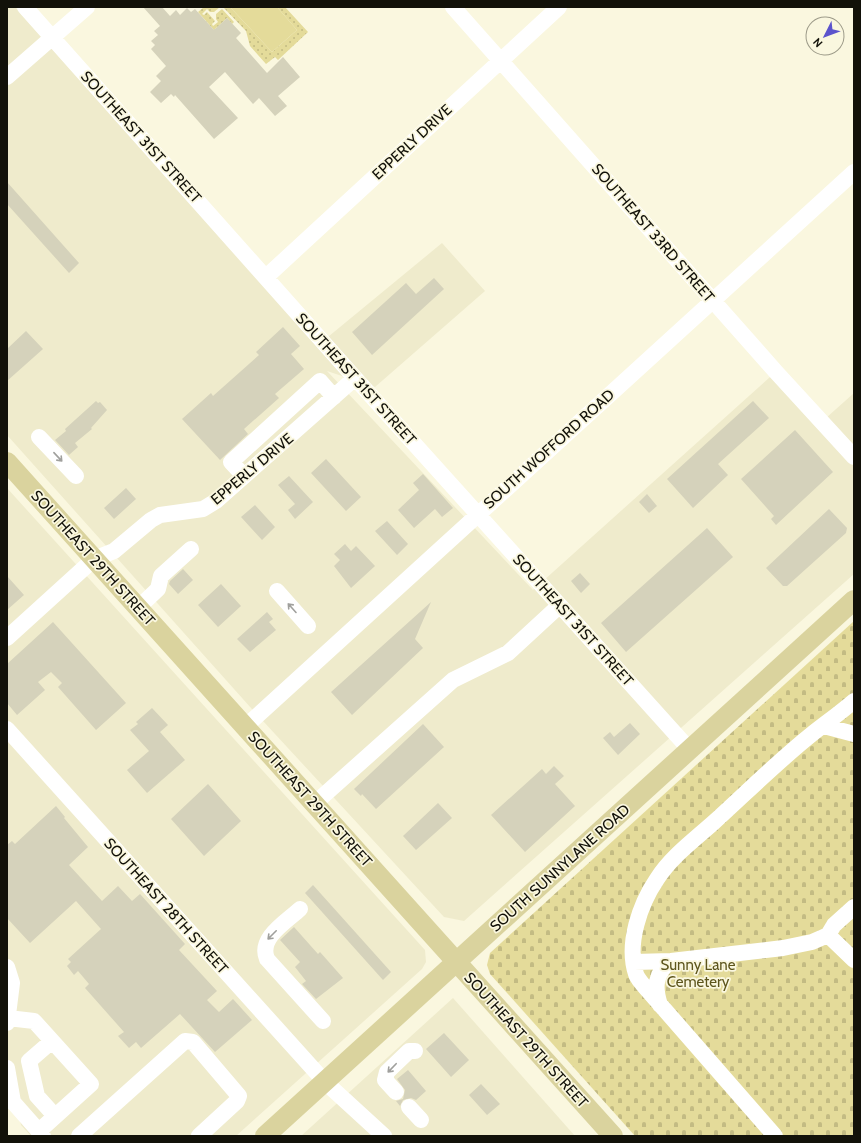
<svg xmlns="http://www.w3.org/2000/svg" width="861" height="1143" font-family="Cabin,sans-serif">
<defs>
<pattern id="grass-dots" width="8" height="8" patternUnits="userSpaceOnUse"><rect width="8" height="8" fill="#e4db9a"/><path d="M2 2h.1M6 6h.1" fill="none" stroke="#c3bb83" stroke-width="1.8" stroke-linecap="round"/></pattern>
<pattern id="cemetery-stones" width="16" height="16" patternUnits="userSpaceOnUse"><rect width="16" height="16" fill="#e4db9a"/><path d="M2 7V4a2 2 0 0 1 4 0v3zM10 15v-3a2 2 0 0 1 4 0v3z" fill="#c3bb83"/></pattern>
</defs>
<rect width="100%" height="100%" fill="#faf7df"/>
<path fill="#efebcc" d="M7 7H15L317 346 442 243 485 291 375 387 327 371 533 590 780 368 826 418 854 393V574L464 921 444 917 251 708 7 435Z
M7 488 425 950 426 962 422 969 236 1136H31L21 1125 7 1063Z
M453 998 575 1136H301Z"/>
<path fill="url(#grass-dots)" d="M204 7H220L214 12H210L207 9 202 14 204 15 207 12 215 21 212 24 213 26 218 22 216 19V14L222 9 234 22 232 24 227 18 214 30 198 12Z
M223 7H230L272 52 297 30 277 7H285L308 32 278 60 275 57 266 64 250 46 246 31Z"/>
<path fill="url(#cemetery-stones)" d="M854 621V1136H635L490 974 487 965 490 953Z"/>
<path fill="#e4db9a" d="M230 7H277L297 30 272 52Z"/>
<path fill="#d5d2bb" d="M143 7H162L170 16 176 10 180 15 187 8 191 12 195 9 214 30 227 18 241 33 236 38 267 73 283 57 300 77 278 96 287 106 275 116 259 98 253 104 225 72 209 87 238 118 214 139 175 95 174 97 171 94 161 103 150 92 161 81 156 76 166 66 151 49 155 45 151 41 158 35 154 31 160 26Z
M7 182 79 263 69 273 7 204Z
M434 278 444 289 372 355 352 332 406 283 416 294Z
M283 327 300 346 291 354 304 369 275 394 279 398 244 429 248 434 220 460 182 419 211 393 213 396 259 355 256 352Z
M26 331 43 349 7 381V349Z
M96 401 98 403 100 402 107 410 91 428 92 429 75 443 78 447 69 455 55 440 66 431 65 429Z
M753 401 769 418 718 464 728 475 693 508 667 479Z
M795 430 833 472 776 525 771 519 774 516 741 479Z
M326 459 361 497 346 511 311 473Z
M423 474 453 508 442 517 435 509 414 528 398 510 419 490 413 483Z
M289 476 313 502 295 519 288 510 295 504 278 485Z
M126 488 136 499 114 519 104 508Z
M647 494 657 506 649 513 639 502Z
M255 505 275 527 262 540 241 517Z
M829 509 847 528 846 533 787 586H783L766 568Z
M387 521 408 544 397 555 375 531Z
M707 528 733 557 626 652 601 623Z
M345 544 351 551 356 546 375 566 351 588 334 566 340 560 334 554Z
M183 569 193 580 178 594 169 584 170 581Z
M580 573 590 584 581 593 571 581Z
M7 576 24 595 7 610Z
M221 584 241 606 218 627 198 605Z
M431 602 415 639 423 648 352 715 331 692Z
M267 612 273 619 269 622 276 630 250 652 237 639Z
M53 622 126 703 96 730 58 687 62 683 51 672 38 682 45 690 17 715 7 703V664Z
M152 708 168 725 160 732 185 760 147 793 127 770 149 751 130 730 138 724 136 722Z
M630 723 640 734 618 755 603 738 610 732 614 737Z
M423 724 444 747 376 809 362 794 361 796 354 789Z
M554 766 564 776 555 784 575 806 525 852 491 815 542 769 546 774Z
M208 784 241 821 204 856 171 819Z
M438 803 452 818 416 850 403 836Z
M56 806 65 817 64 818 88 847 69 865 102 901 118 886 132 901 140 894 185 944 179 950 217 991 207 1000 219 1012 233 999 252 1020 215 1052 180 1014 141 1048 136 1042 129 1048 118 1036 124 1032 85 988 89 984 78 971 74 975 67 966 71 962 68 959 101 929 76 901 30 943 7 918V845L12 841 15 844Z
M313 885 391 972 383 980 305 893Z
M294 927 318 954 320 952 343 978 316 999 302 984 306 981 295 967 300 962 280 940Z
M444 1033 469 1060 451 1077 426 1049Z
M408 1070 426 1091 416 1100 411 1098 403 1100 400 1106 396 1101 403 1099 405 1090 397 1079Z
M481 1084 500 1104 487 1115 469 1095Z"/>
<g fill="none" stroke-linecap="round" stroke-linejoin="round">
<path stroke="#fff" stroke-width="16" d="M25 7 355 378 690 750
M453 7 776 372 854 457
M7 77 87 7
M266 277 559 7
M39 437 76 476
M244 476 231 462 320 381 334 397
M277 591 308 626
M138 608 158 589 161 576 191 549
M7 638 94 559 114 551 151 520 160 515 203 509 216 501 355 378
M824 726 854 734
M245 727 854 172
M7 729 325 1082 384 1136
M314 804 453 680 508 653 559 606
M300 909C286 922 258 938 267 959L323 1021
M828 935 854 960
M634 962 671 961 783 948 812 942 828 935 834 925 854 907
M7 967 12 983 7 1023
M660 1005C654 987 655 973 671 961
M8 1018 34 1021 91 1084 39 1131
M52 1041 29 1061 37 1096 55 1116
M7 1068 13 1102 43 1136
M396 1092 385 1080 387 1072 409 1051H415
M409 1107 421 1120
M79 1136 185 1041 193 1042 239 1096 237 1101 199 1136
M775 1136 644 986C641 982 637 978 636 974 626 944 640 904 657 879 671 857 694 840 713 823 745 794 777 762 812 734 826 723 840 713 854 701"/>
<path stroke="#dad39e" stroke-width="20" d="M7 462 613 1136
M265 1136 854 600"/>
</g>
<defs><path id="oneway-shaft" d="M-6 0H5M1.5-3L5.5 0L1.5 3" fill="none" stroke-width="1.6" stroke-linecap="round" stroke-linejoin="round"/></defs>
<g stroke="#a0a09d">
<use href="#oneway-shaft" transform="translate(58 457) rotate(47)"/>
<use href="#oneway-shaft" transform="translate(292 608) rotate(-132)"/>
<use href="#oneway-shaft" transform="translate(272 935) rotate(135)"/>
<use href="#oneway-shaft" transform="translate(392 1068) rotate(134)"/>
</g>
<g text-anchor="middle" dominant-baseline="central" stroke-width="3.5" stroke-linejoin="round" paint-order="stroke">
<g font-size="15" fill="#121109" stroke="#faf7df">
<text transform="translate(141 137) rotate(48)">SOUTHEAST 31ST STREET</text>
<text transform="translate(412 142) rotate(-43)">EPPERLY DRIVE</text>
<text transform="translate(653 233) rotate(49)">SOUTHEAST 33RD STREET</text>
<text transform="translate(356 379) rotate(48)">SOUTHEAST 31ST STREET</text>
<text transform="translate(549 449) rotate(-42)">SOUTH WOFFORD ROAD</text>
<text transform="translate(252 469) rotate(-40)">EPPERLY DRIVE</text>
<text transform="translate(93 558) rotate(48)">SOUTHEAST 29TH STREET</text>
<text transform="translate(573 620) rotate(48)">SOUTHEAST 31ST STREET</text>
<text transform="translate(310 799) rotate(48)">SOUTHEAST 29TH STREET</text>
<text transform="translate(560 868) rotate(-42)">SOUTH SUNNYLANE ROAD</text>
<text transform="translate(166 906) rotate(48)">SOUTHEAST 28TH STREET</text>
<text transform="translate(526 1040) rotate(48)">SOUTHEAST 29TH STREET</text>
</g>
<g font-size="15" fill="#5d551c" stroke="#faf7df">
<text x="698" y="965">Sunny Lane<tspan x="698" dy="17">Cemetery</tspan></text>
</g>
</g>
<rect width="861" height="1143" fill="none" stroke="#121109" stroke-width="16"/>
<g transform="translate(825 36) rotate(228)"><circle r="19" fill="#faf7df" stroke="#9d9b89"/>
<path d="M0-3L7 15L0 10L-7 15Z" fill="#5c53cc"/>
<text y="-6" font-size="11" font-weight="bold" text-anchor="middle" fill="#121109">N</text>
</g>
</svg>
